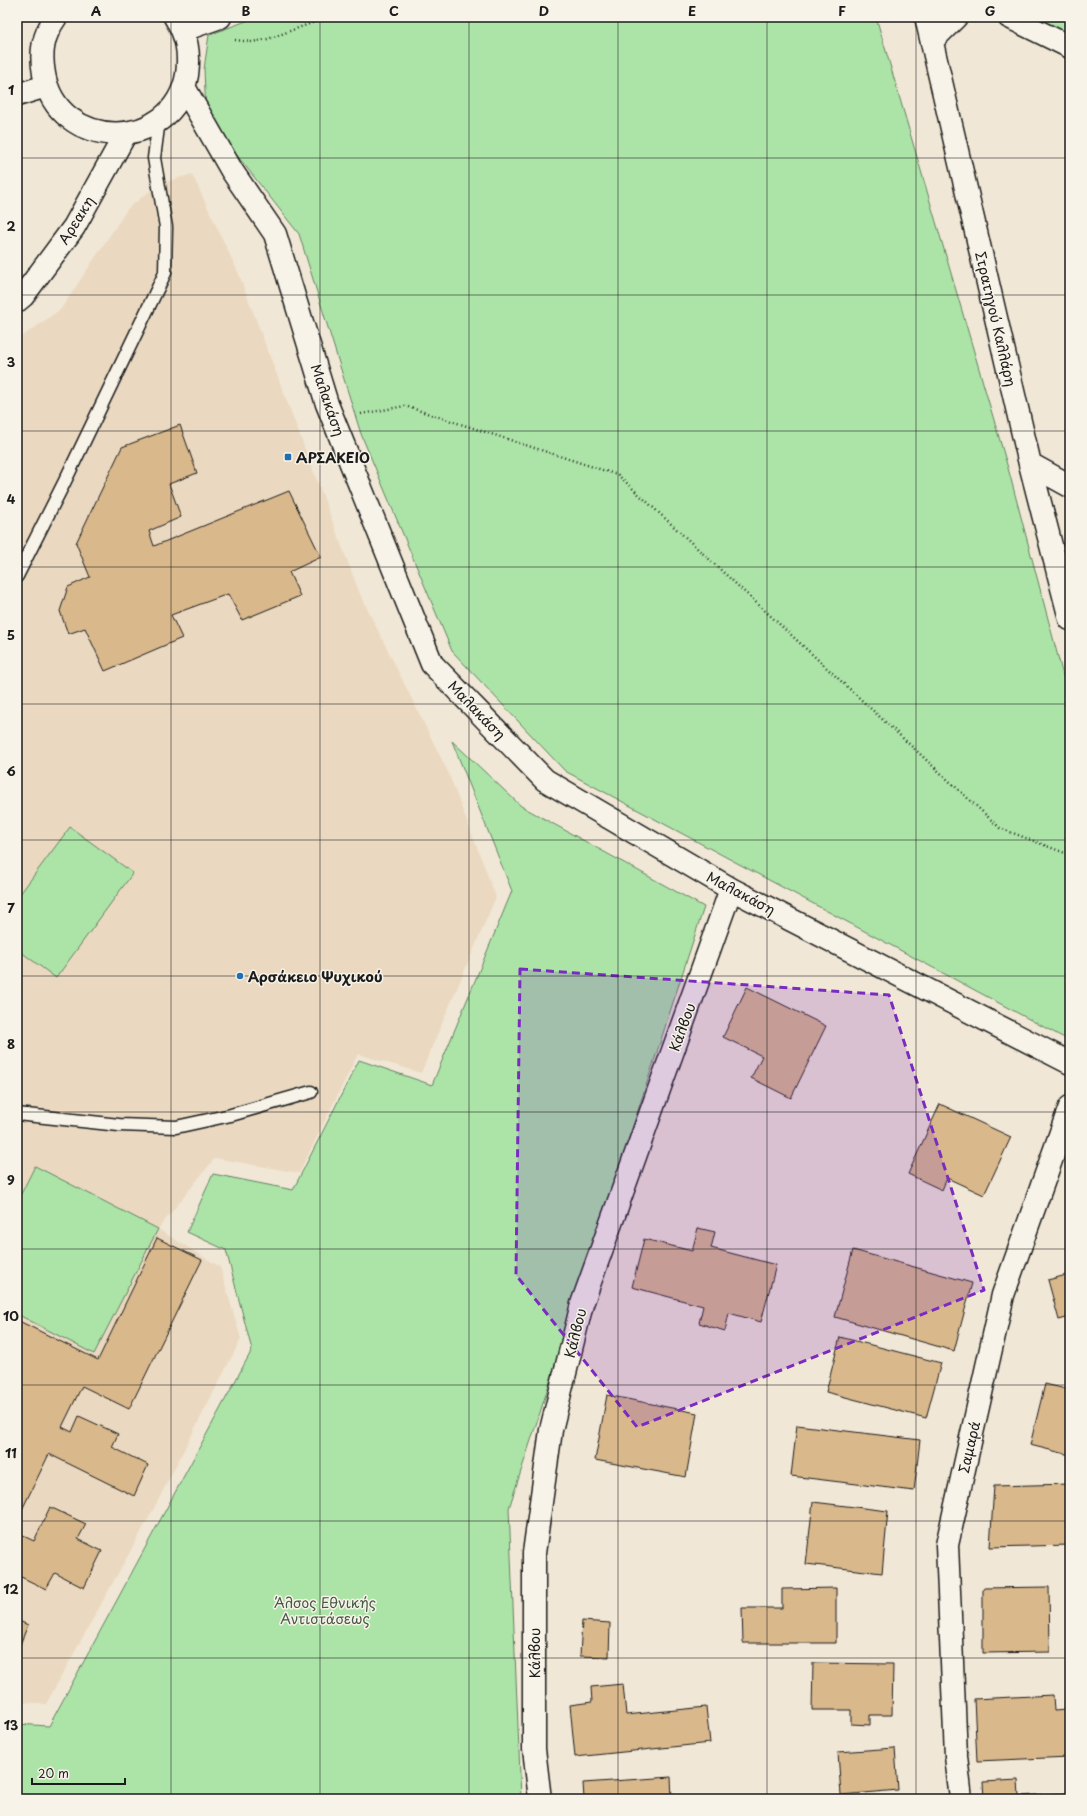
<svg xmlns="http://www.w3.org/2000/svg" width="1087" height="1816" font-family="'Playpen Sans',sans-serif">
<rect width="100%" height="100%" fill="#f1e7d6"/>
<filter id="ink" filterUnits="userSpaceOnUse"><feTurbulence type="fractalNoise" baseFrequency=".025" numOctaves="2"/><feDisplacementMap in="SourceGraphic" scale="8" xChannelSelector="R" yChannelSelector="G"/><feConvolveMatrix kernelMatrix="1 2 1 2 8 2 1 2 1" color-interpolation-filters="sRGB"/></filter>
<g filter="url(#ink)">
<path fill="#ead9c0" d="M192 174 238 272 360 594 448 772 496 897 421 1073 358 1054 299 1173 215 1158 158 1229 220 1267 241 1339 152 1512 46 1704 17 1702V340L61 309 128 208 159 184Z"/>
<path fill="#ace4a8" stroke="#648062" d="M257 17H876L1008 468 1070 702V1041L565 771 452 651 361 434 299 234 206 116 204 69 209 35Z
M1016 17H1070V44Z
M452 741 521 806 704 907 509 1508 521 1799H17V1724L49 1726 252 1350 226 1250 187 1232 213 1174 293 1190 359 1060 432 1085 512 891Z
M70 827 133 873 56 978 17 949V898Z
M35 1166 158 1229 94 1354 17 1314V1202Z"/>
<path fill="#d9b88c" stroke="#1c1c1c" d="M180 425 197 473 169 484 181 517 149 531 154 546 289 491 321 557 289 572 300 596 242 620 228 594 171 615 182 638 105 671 85 628 68 634 60 611 68 587 90 577 76 543 122 447Z
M747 987 826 1026 791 1098 751 1078 762 1056 723 1037Z
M940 1104 1011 1137 984 1195 947 1178 942 1190 908 1174Z
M698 1228 715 1232 711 1248 776 1265 761 1322 729 1313 725 1331 699 1323 703 1306 632 1287 644 1239 692 1251Z
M157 1238 202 1260 129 1409 82 1386 62 1427 72 1432 79 1416 118 1434 112 1447 148 1465 134 1496 49 1454 17 1520V1320L98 1360Z
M853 1250 972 1283 954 1351 835 1317Z
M1070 1274V1317L1059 1320 1048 1280Z
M840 1337 941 1363 926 1418 826 1392Z
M1045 1384 1070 1390V1455L1030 1445Z
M607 1395 697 1413 686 1477 595 1460Z
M797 1425 920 1440 914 1491 791 1476Z
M1070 1484V1545L990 1547 994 1486Z
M813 1502 888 1511 882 1573 806 1564Z
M50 1507 86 1524 78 1539 102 1551 84 1588 55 1573 46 1589 17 1575V1533L34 1541Z
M1049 1587 1050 1652 983 1653V1588Z
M836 1588V1643H743L742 1608H782V1589Z
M17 1620 28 1625 17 1652Z
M582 1621 610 1623 609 1657 580 1656Z
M813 1663 893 1664 892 1715H870V1725L851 1724V1710H812Z
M623 1684 626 1715 706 1707 710 1743 575 1757 570 1705 592 1702 591 1687Z
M1053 1695 1054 1711 1066 1710 1067 1723H1070V1757L977 1761 974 1699Z
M895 1748 898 1790 841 1795 838 1752Z
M671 1777 672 1799H584L583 1783Z
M1018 1780 1019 1796 1070 1793V1799H984L983 1782Z"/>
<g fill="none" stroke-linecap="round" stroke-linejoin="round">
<defs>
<path id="lane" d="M17 576 65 481 165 273 166 227 154 158 159 120
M17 1114 119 1125 176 1127 231 1115 311 1092"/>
<path id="street" d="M56 17C43 35 40 52 44 74 57 152 173 154 187 75 190 53 187 36 175 17
M926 17 1030 464 1070 619
M1009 17 1070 47
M183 30 220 17
M932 41 956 17
M184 87 232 171 275 234 327 404 432 664 545 780 731 889 1070 1063
M17 95 46 86
M17 301 23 296 74 227 126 133
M1030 464 1070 486
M540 1799 534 1749V1553L551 1430 582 1304 731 889
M961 1799 956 1756 947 1545 1003 1295 1070 1107"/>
</defs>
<use href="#lane" stroke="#1c1c1c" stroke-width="15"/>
<use href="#street" stroke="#1c1c1c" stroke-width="25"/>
<path stroke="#1c1c1c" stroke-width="2.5" stroke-dasharray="1 3" stroke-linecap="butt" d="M235 40 252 42 268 39 328 17
M361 414 405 406 618 475 1000 828 1070 855"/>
<use href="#lane" stroke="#f7f3e8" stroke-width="12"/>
<use href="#street" stroke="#f7f3e8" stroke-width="22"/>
</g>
</g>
<path fill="#7b2cbf" fill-opacity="0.2" stroke="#7b2cbf" stroke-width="3" stroke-dasharray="8 5" stroke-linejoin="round" d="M520 969 889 995 984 1290 637 1427 516 1275Z"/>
<path fill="none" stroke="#1c1c1c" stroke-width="1" stroke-opacity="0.55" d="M171 17V1799M320 17V1799M469 17V1799M618 17V1799M767 17V1799M916 17V1799M17 158H1070M17 295H1070M17 431H1070M17 567H1070M17 704H1070M17 840H1070M17 976H1070M17 1112H1070M17 1249H1070M17 1385H1070M17 1521H1070M17 1658H1070"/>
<g fill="#1f6fb2" stroke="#f7f3e8" stroke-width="1.5">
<rect x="284" y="453" width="8" height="8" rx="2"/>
<circle cx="240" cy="976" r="4"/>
</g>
<g text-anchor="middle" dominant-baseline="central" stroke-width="3" stroke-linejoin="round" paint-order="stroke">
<g font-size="14" fill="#1c1c1c" stroke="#f7f3e8">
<text transform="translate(76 220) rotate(-58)">Αρεακη</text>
<text transform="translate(996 319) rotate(77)">Στρατηγού Καλλάρη</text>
<text transform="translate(328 400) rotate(71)">Μαλακάση</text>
<text transform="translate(477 710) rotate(46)">Μαλακάση</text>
<text transform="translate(741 893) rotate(28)">Μαλακάση</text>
<text transform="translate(682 1027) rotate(-70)">Κάλβου</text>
<text transform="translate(575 1333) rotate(-76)">Κάλβου</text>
<text transform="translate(969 1447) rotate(-77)">Σαμαρά</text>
<text transform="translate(534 1653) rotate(-90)">Κάλβου</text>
</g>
<g font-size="14" font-weight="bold" fill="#1c1c1c" stroke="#f7f3e8" text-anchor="start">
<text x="296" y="457">ΑΡΣΑΚΕΙΟ</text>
<text x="248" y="976">Αρσάκειο Ψυχικού</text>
</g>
<g font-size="14" fill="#475846" stroke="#f7f3e8">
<text x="325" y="1602">Άλσος Εθνικής<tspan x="325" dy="16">Αντιστάσεως</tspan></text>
</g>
</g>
<rect width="1087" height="1816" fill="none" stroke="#f7f3e8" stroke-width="44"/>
<path d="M32 1778v6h93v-6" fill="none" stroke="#1c1c1c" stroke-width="2"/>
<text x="38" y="1778" font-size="12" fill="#1c1c1c" stroke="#f7f3e8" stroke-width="3" paint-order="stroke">20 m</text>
<rect x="22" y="22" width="1043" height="1772" fill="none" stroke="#1c1c1c" stroke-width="1.5"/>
<g font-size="13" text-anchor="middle" font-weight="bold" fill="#1c1c1c">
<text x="96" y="16">A</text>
<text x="246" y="16">B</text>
<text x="394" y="16">C</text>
<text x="544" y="16">D</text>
<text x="692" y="16">E</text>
<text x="842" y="16">F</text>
<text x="990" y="16">G</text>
<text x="11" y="95">1</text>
<text x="11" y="231">2</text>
<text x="11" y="367">3</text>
<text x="11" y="504">4</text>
<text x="11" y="640">5</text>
<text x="11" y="776">6</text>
<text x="11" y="913">7</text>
<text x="11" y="1049">8</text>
<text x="11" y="1185">9</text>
<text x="11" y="1321">10</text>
<text x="11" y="1458">11</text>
<text x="11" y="1594">12</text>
<text x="11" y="1730">13</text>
</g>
</svg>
